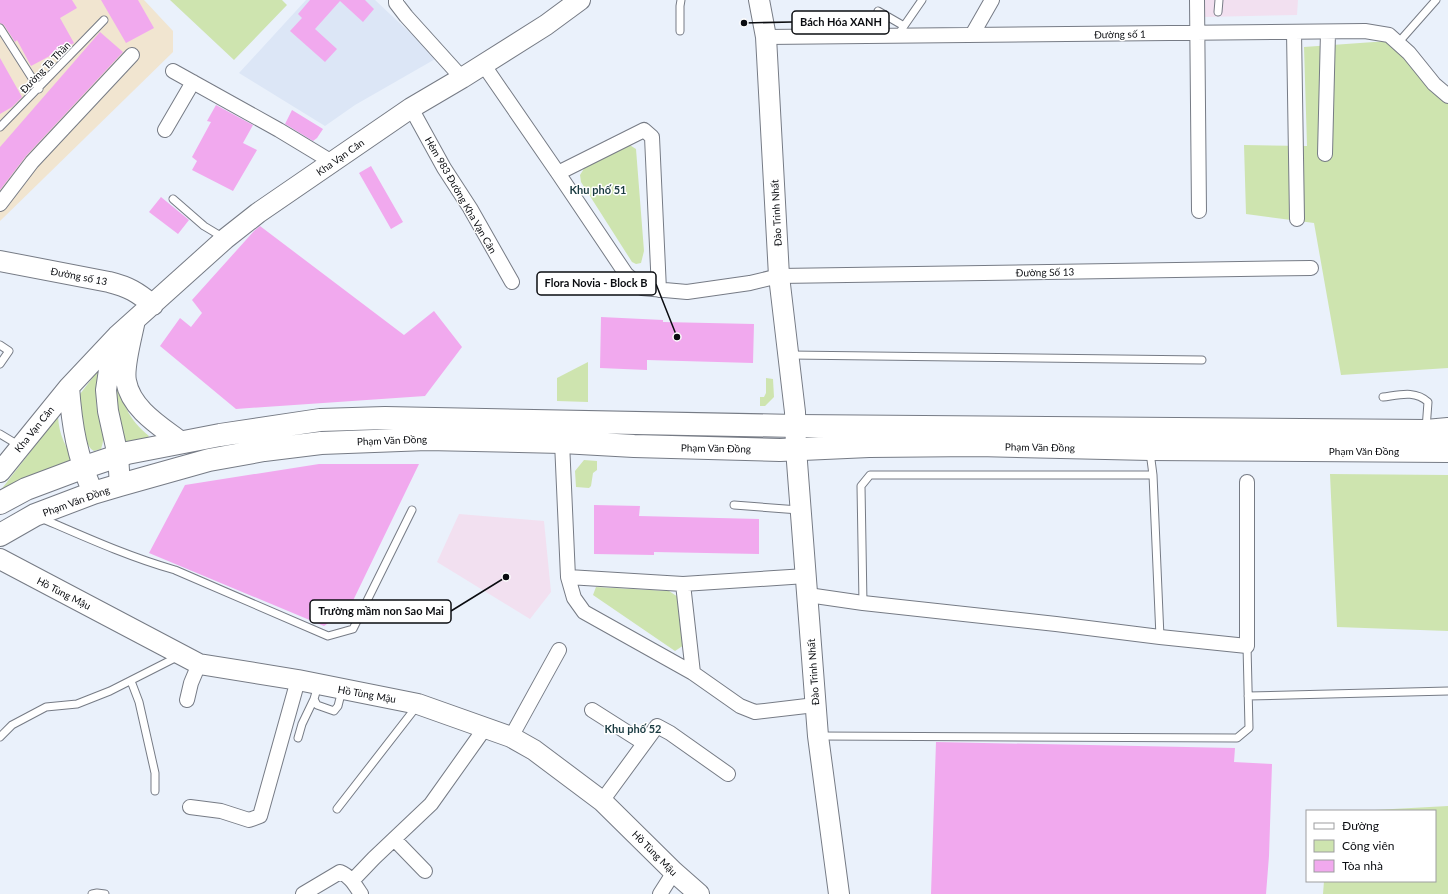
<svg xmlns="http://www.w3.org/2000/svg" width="1448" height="894" font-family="Lato,sans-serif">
<rect width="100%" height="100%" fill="#eaf1fb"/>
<path fill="#dce6f6" d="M306 0H375L437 58 355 105 325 126 239 73Z"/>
<path fill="#f1e5d0" d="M0 0H144L173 31V52L0 221Z"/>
<path fill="#f2e0f0" d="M1204 0H1298L1297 15 1205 17Z
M459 514 544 521 551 592 530 619 437 562Z"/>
<path fill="#cee4af" d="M170 0H282L287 5 234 60Z
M1388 41 1448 102V368L1341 375 1314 223 1246 214 1244 145 1307 146 1304 47Z
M628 144 636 149 644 251 641 263 636 264 632 262 581 182 580 175 585 167Z
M588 362V402L557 401V378Z
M104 363C99 378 95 393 97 409 99 424 107 433 101 449L94 451 91 449 82 436 76 408 80 394Z
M766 378 773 379 774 397 765 406H760V397H764L766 393Z
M117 385C127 410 128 418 149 436L145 441 120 447 115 398Z
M58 416C59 435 65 446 76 463L0 491Z
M584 460 597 461V470L593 473 591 486 589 488 576 487 575 471Z
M1330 474 1448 475V631L1337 627Z
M596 587 669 591 678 597 684 645 675 651 593 595Z
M1448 806V894H1323L1324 881H1435V811H1356Z"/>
<path fill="#f1a9ee" d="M0 0H72L77 8 60 18 74 43 31 66 17 40 15 42 4 25 0 23Z
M101 0H138L154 28 126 43Z
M310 0H365L374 9 363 22 340 1 315 29 337 49 325 62 290 31 302 18 298 14Z
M100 32 123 52 26 156 0 190V147Z
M0 58 22 97 12 107 0 114Z
M216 105 253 125 243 143 257 150 233 191 192 170 197 161 192 157 211 122 207 121Z
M292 110 323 129 317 138 313 141 285 124Z
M371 166 403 222 391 229 359 173Z
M161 197 189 220 178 234 149 212Z
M260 226 404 335 434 311 462 347 425 396 236 409 160 346 180 318 191 327 202 313 192 300 254 231Z
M601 317 663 320V322L754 324 753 363 647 360V370L600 368Z
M319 464H419L349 609 324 626 149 553 185 485Z
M594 505 640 506 639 516 759 519V554L654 552V555L594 554Z
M936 742 1235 748 1234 762 1272 764 1269 856 1266 894H931Z"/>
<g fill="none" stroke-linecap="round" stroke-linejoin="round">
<defs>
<path id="lane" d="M878 11 904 26 898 35
M1218 12 1219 0
M904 26 922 0
M0 28 39 89
M680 31V6L681 0
M1398 43 1436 0
M0 127 104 20
M173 199 204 226 224 238
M0 345 9 351 0 364
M790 355 1202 360
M1383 397C1399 395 1415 390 1428 402L1426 429
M0 434 20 446
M1150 452 1153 475 1160 637
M734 505 799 510
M41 518C85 537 129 557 175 570L328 636 353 629 412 510
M863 603 861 486 870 475H1153
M131 681 139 702 155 773V791
M318 685 314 699 317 705 334 711 338 706 342 690
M1248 696 1448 691
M820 736 1237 738 1249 728 1247 646
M0 737 12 725 46 707 77 704 110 691 179 656
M298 738 302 724 314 699
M337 809 417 706
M92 894 97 893 105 894"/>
<path id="street" d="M396 0V3L406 16 462 78
M1197 0 1199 211
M1294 32 1297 219
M972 35 992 0
M766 37 1365 31 1389 35 1409 53 1434 84 1448 96
M483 64 558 173 626 274 642 288 687 292 750 283 779 276 1311 268
M173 71 279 130 332 162
M411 108 444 168 470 208 512 282
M165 130 193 82
M1325 154 1328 32
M558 173 644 130 652 137 659 290
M0 204 32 162 132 55
M562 442 568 577 574 598 584 612 693 673 740 706 755 712 815 705
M568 577 683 584 806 576
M683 584 693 673
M808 595 863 603 1056 624 1160 637 1247 646V482
M187 700 191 683 199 664
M592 710 644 743
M511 737 559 650
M602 801 657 726 670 733 728 774
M190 807 221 811 249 820 260 816 298 680
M394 839 425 871
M352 881 374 858 431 804 485 728
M303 894 340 872C350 876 355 885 361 894
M660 894 674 872"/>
<path id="secondary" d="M759 0 766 37 779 276 795 412 796 449 818 736 839 894
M0 261 109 282C129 287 137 292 153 305
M135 320C132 336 123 367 126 381 131 409 160 426 181 442
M117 338 109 370 106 390 108 411 118 456 120 485
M69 387C72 428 77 455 93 493
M0 472 69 387 117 336 225 239 258 213 411 108 462 78 546 25 580 0
M0 559 199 664 298 680 418 704 511 737 534 750 602 801 674 872 699 894"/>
<path id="highway" d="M0 503 26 489 82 468 127 453 220 435 320 420 385 418 796 426 1426 431 1448 429
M0 535 35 515 93 493 120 485 209 460 264 450 321 443 427 439 562 442 634 446 780 450 869 446 978 445 1150 449 1448 451"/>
</defs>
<use href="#lane" stroke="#767b85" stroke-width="9"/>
<use href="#street" stroke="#767b85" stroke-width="16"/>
<use href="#secondary" stroke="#767b85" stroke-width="22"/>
<use href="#highway" stroke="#767b85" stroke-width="24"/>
<use href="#lane" stroke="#fff" stroke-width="7"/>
<use href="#street" stroke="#fff" stroke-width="14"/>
<use href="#secondary" stroke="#fff" stroke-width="20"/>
<use href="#highway" stroke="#fff" stroke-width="22"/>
</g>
<g text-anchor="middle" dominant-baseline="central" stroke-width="3" stroke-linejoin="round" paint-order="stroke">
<g font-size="10" fill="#0a0c10" stroke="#fff">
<text transform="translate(1120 34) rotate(-1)">Đường số 1</text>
<text transform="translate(45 67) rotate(-46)">Đường Tà Thần</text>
<text transform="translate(340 157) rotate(-35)">Kha Vạn Cân</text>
<text transform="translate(461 195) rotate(60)">Hẻm 983 Đường Kha Vạn Cân</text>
<text transform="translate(776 213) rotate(-93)">Đào Trinh Nhất</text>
<text transform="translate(1045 272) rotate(-1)">Đường Số 13</text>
<text transform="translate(79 276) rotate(11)">Đường số 13</text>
<text transform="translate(34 429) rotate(-51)">Kha Vạn Cân</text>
<text transform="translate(392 440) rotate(-2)">Phạm Văn Đồng</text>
<text transform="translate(1040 447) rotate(1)">Phạm Văn Đồng</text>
<text transform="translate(716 448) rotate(1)">Phạm Văn Đồng</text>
<text x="1364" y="451">Phạm Văn Đồng</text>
<text transform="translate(76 501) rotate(-20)">Phạm Văn Đồng</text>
<text transform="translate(64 593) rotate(27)">Hồ Tùng Mậu</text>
<text transform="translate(813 672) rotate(-94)">Đào Trinh Nhất</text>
<text transform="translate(367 694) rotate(10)">Hồ Tùng Mậu</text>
<text transform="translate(655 853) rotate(45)">Hồ Tùng Mậu</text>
</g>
<g font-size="11" font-weight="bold" fill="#193a40" stroke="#fff">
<text x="598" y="189">Khu phố 51</text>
<text x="633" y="728">Khu phố 52</text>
</g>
</g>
<path fill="none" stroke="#0a0c10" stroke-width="1.5" d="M744 23L792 22M677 337L656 284M506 577L451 611"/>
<g fill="#0a0c10" stroke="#fff" stroke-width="1.5">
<circle cx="744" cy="23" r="4"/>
<circle cx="677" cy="337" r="4"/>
<circle cx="506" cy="577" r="4"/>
</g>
<g fill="#fff" stroke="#0a0c10" stroke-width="1.5">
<rect x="792" y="11" width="97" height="23" rx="4"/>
<rect x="537" y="272" width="119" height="23" rx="4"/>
<rect x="310" y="600" width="141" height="23" rx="4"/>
</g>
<g font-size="11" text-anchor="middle" font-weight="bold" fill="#0a0c10">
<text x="841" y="26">Bách Hóa XANH</text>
<text x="596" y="287">Flora Novia - Block B</text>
<text x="381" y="615">Trường mầm non Sao Mai</text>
</g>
<rect x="1306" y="810" width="130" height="72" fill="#ffffff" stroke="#9d9e9f"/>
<rect x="1314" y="823" width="20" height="6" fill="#ffffff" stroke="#9d9e9f"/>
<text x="1342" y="830" font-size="12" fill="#0a0c10">Đường</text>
<rect x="1314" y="840" width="20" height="12" fill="#cee4af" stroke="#9d9e9f"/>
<text x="1342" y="850" font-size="12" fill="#0a0c10">Công viên</text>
<rect x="1314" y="860" width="20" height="12" fill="#f1a9ee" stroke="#9d9e9f"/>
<text x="1342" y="870" font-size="12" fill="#0a0c10">Tòa nhà</text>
</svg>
